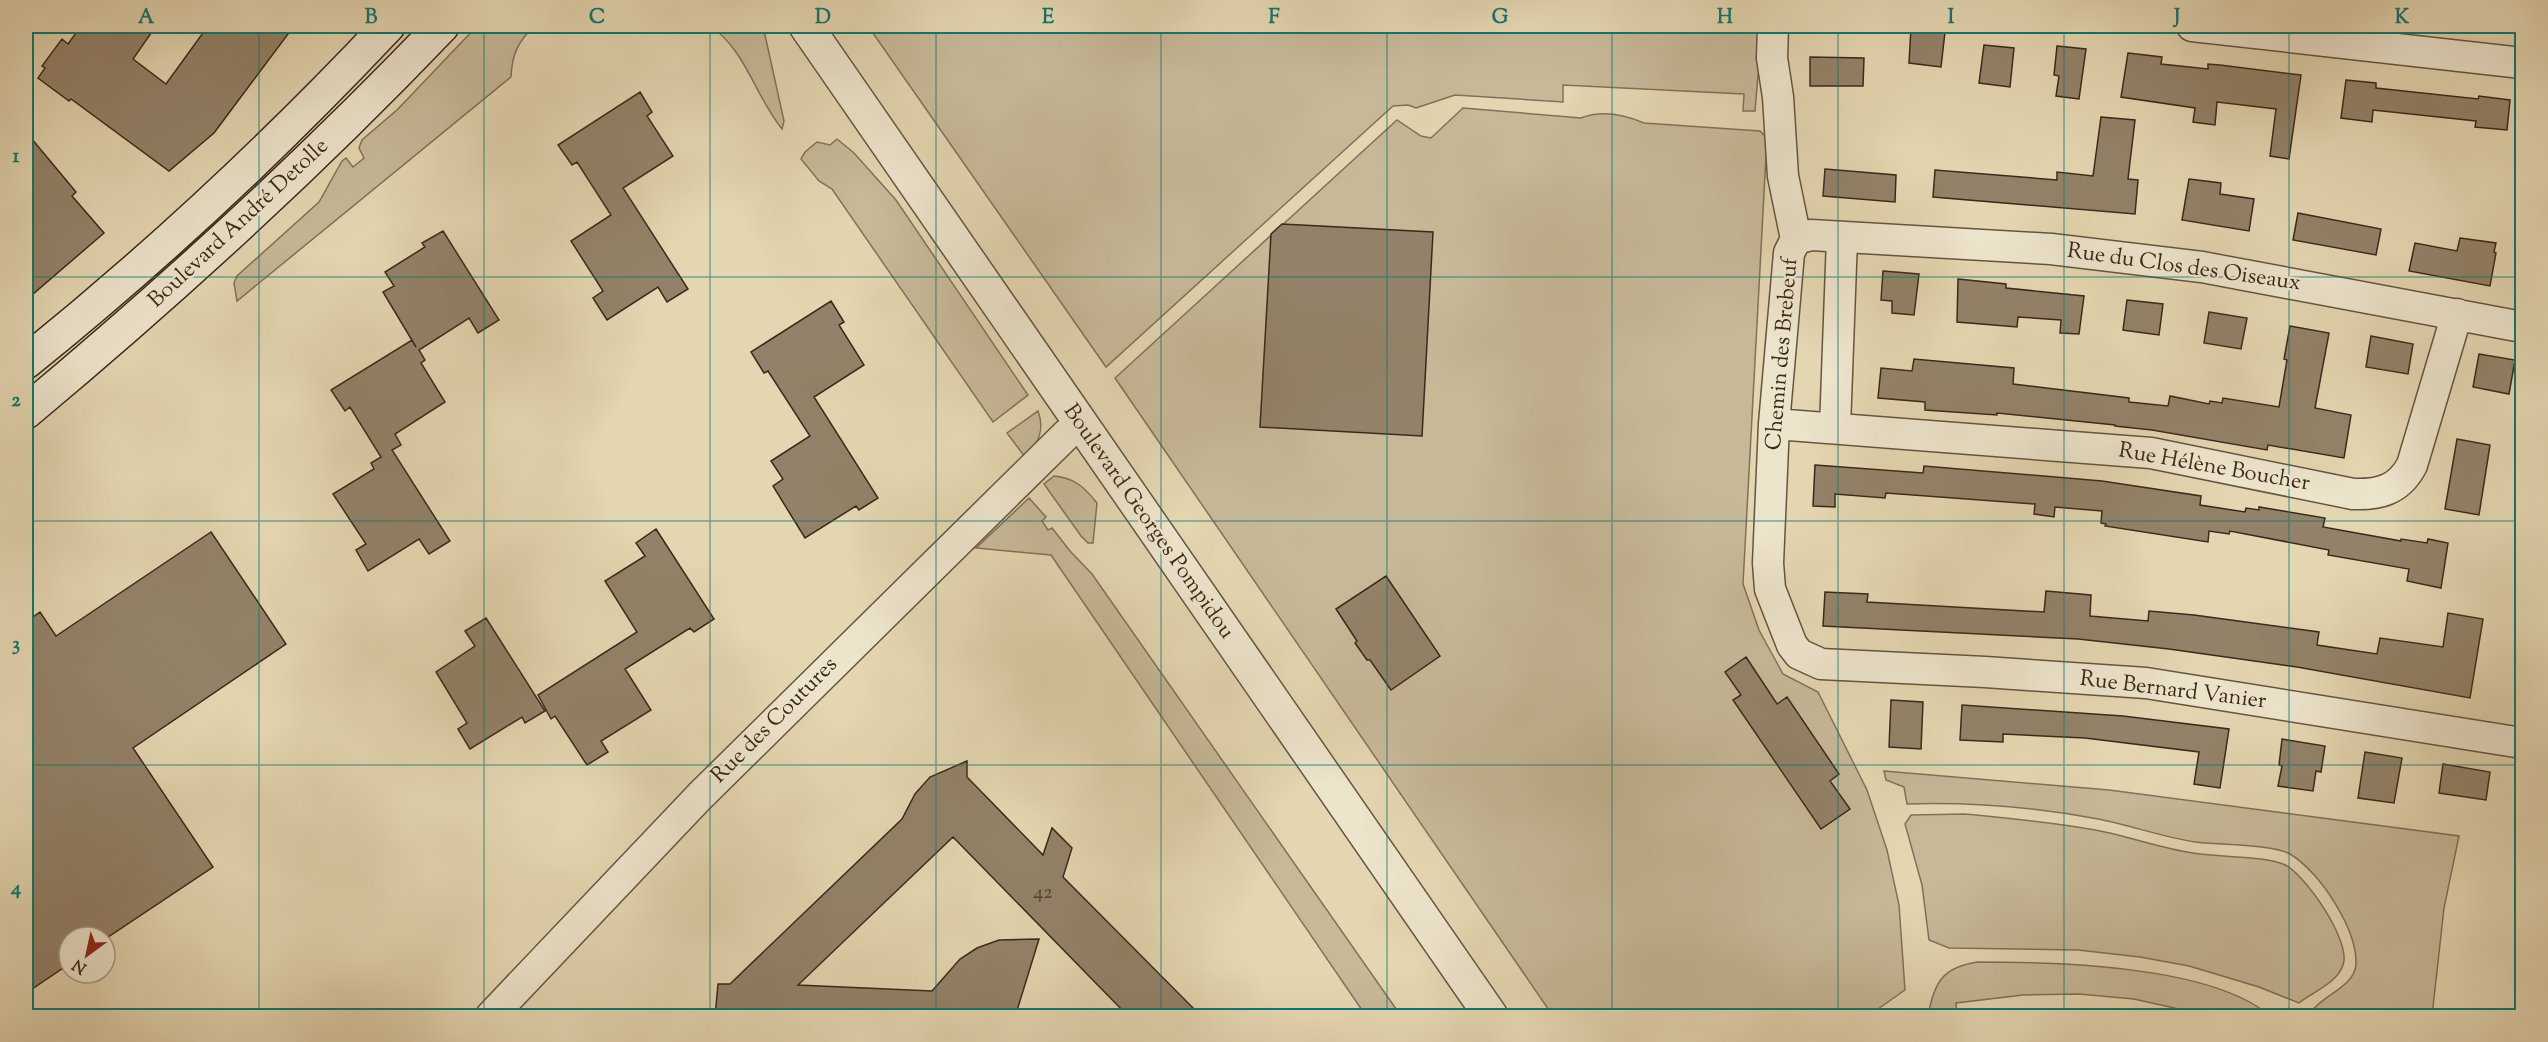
<svg xmlns="http://www.w3.org/2000/svg" width="2548" height="1042" font-family="'Sorts Mill Goudy',serif">
<rect width="100%" height="100%" fill="#e4d6b1"/>
<filter id="stains"><feTurbulence type="fractalNoise" baseFrequency=".00333" numOctaves="4"/><feColorMatrix values="0 0 0 0 .2 0 0 0 0 .09 0 0 0 0 .02 0 0 0 .5 -.17"/></filter>
<radialGradient id="worn" r=".72"><stop offset=".6" stop-color="#630" stop-opacity="0"/><stop offset="1" stop-color="#630" stop-opacity=".3"/></radialGradient>
<path fill="#c7b898" stroke="#82705a" stroke-width="1.5" d="M477 26H534C518 42 512 54 511 77L237 301 234 283 237 276 319 202 342 161 346 158 353 167 364 158 359 148 362 140 398 109Z
M710 26H763L784 121 782 129C755 96 746 50 710 26Z
M868 26H1769L1768 53 1758 75 1755 111H1743L1744 94 1563 85V102L1455 95 1416 108 1408 105 1393 106 1106 367Z
M1463 108 1581 118C1601 110 1625 115 1644 123L1760 131 1767 138 1743 584 1759 630 1783 674 1818 692 1867 790 1887 850 1899 905 1905 990 1868 1016H1553L1115 378 1397 120 1421 136 1431 138Z
M837 139 854 153 896 200 1028 395 993 422 832 189 819 181 801 159 805 152 817 142 830 145Z
M1038 411C1045 429 1038 445 1025 457L1007 433Z
M1054 476C1075 478 1084 487 1097 503L1093 543H1088L1081 536 1044 484Z
M1029 498 1046 517 1042 521 1048 530 1052 528 1070 551 1092 574 1401 1016H1366L1051 555 976 548Z
M1884 771 2109 790 2459 836 2444 908 2432 1016H2309C2318 996 2355 988 2356 964 2357 929 2320 872 2290 854 2273 844 2218 845 2195 842 2162 837 2130 825 2098 819 2034 807 1971 802 1907 804L1904 787 1886 780Z
M1965 814C2008 818 2052 822 2095 830 2128 836 2160 848 2193 853 2216 857 2263 856 2283 864 2304 872 2352 942 2343 965 2337 983 2313 992 2299 1003L2259 987 2189 966 2140 957 2078 950 1949 948 1929 940 1922 885 1905 824 1911 815Z
M1978 962C2055 962 2211 965 2270 1016H2210L2134 999 2079 994 2023 995 1956 1003 1957 1016H1928C1934 983 1942 967 1978 962Z"/>
<path fill="#938269" stroke="#3c281b" stroke-width="1.5" d="M81 26H156L133 59 166 84 208 26H294L214 133 169 171 71 99 69 101 38 78 45 68 42 66 62 39 68 44Z
M1911 28 1945 32 1941 67 1909 63Z
M1984 45 2014 48 2010 87 1979 83Z
M2057 46 2086 49 2079 99 2056 96 2059 76 2054 75Z
M2128 53 2162 57 2161 64 2208 69V64L2220 65 2301 75 2289 159 2270 156 2276 109 2217 102 2215 125 2193 122 2195 108 2121 97Z
M1810 57 1864 58 1863 86H1810Z
M2346 80 2376 83V88L2478 99 2479 96 2510 100 2507 130 2475 127 2476 121 2373 110 2372 122 2341 118Z
M640 92 652 112 647 116 673 156 623 188 688 289 667 302 658 287 607 320 593 298 603 291 571 241 611 215 577 162 572 165 558 145Z
M2101 117 2135 120 2128 179 2138 180 2135 214 1933 197 1935 170 2057 180V172L2093 176Z
M26 132 76 192 72 196 104 233 26 300Z
M1825 169 1896 175 1895 202 1823 196Z
M2189 179 2221 183 2220 194 2254 199 2249 231 2182 220Z
M2298 213 2381 229 2376 255 2293 240Z
M1282 224 1433 232 1422 436 1260 427 1271 234Z
M443 231 499 320 478 333 469 318 419 350 425 360 421 363 445 402 395 434 401 445 392 450 450 541 429 554 419 539 368 571 356 550 366 544 333 494 374 469 371 463 381 457 350 407 345 411 331 390 412 340 416 347 383 292 394 286 385 272 425 247 422 243Z
M2460 238 2496 243 2494 252 2496 253 2490 286 2409 271 2415 243 2457 251Z
M1883 271 1919 274 1914 315 1892 313V301L1881 300Z
M1958 279 2006 284V288L2084 296 2079 334 2060 333 2061 320 2018 317 2017 327 1957 322Z
M2127 300 2163 304 2159 335 2123 330Z
M831 301 844 322 839 325 864 365 814 397 878 498 859 510 856 506 805 538 773 486 783 479 771 461 810 436 768 371 764 373 751 352Z
M2209 312 2247 318 2241 349 2204 343Z
M2290 326 2329 333 2315 408 2351 415 2344 458 2268 445 2267 450 2152 430 2115 426V425L1997 413V415L1925 410V402L1878 398 1881 368 1912 371 1914 359 2014 368 2013 384 2129 398V402L2168 406 2170 396 2209 404 2210 401 2222 403 2223 398 2279 407 2287 360 2284 359Z
M2371 336 2413 344 2408 374 2366 367Z
M2479 354 2515 360 2509 394 2473 387Z
M2457 439 2490 445 2479 515 2445 509Z
M1815 465 1923 473 1924 466 2102 481 2201 496 2200 505 2245 512 2246 508 2259 510V507L2325 518 2323 527 2401 541V539L2427 543 2428 539 2448 543 2441 588 2407 581 2409 569 2328 555 2329 550 2230 531 2229 534 2209 531 2208 542 2105 526 2106 524 2101 523 2102 511 2055 507 2054 517 2034 514 2035 504 1886 493 1885 498 1835 494V507L1813 506Z
M656 529 714 619 694 632 690 628 625 669 651 710 601 741 608 752 587 765 555 716 551 719 538 695 637 632 605 581 645 556 636 543Z
M211 532 286 644 133 748 213 867 105 939V937H69V964L26 993V622L40 612 56 636Z
M1386 576 1440 656 1391 690 1370 660H1367L1355 643 1357 641 1336 609Z
M2046 591 2091 595 2090 616 2148 621 2149 611 2194 615 2319 632 2317 645 2377 654 2380 638 2443 647 2448 613 2483 619 2470 698 2297 667 2169 649 2078 639 1823 626 1825 592 1868 594 1867 602 2044 612Z
M486 618 545 711 525 723 522 717 470 749 458 729 467 723 436 672 475 646 465 631Z
M1746 657 1777 704 1787 697 1839 774 1830 781 1850 809 1821 829 1733 700 1741 695 1725 672Z
M1891 700 1923 702 1921 749 1889 747Z
M1962 705 2123 716 2229 729 2220 788 2194 784 2199 752 2085 738 2003 734V742L1960 740Z
M2282 739 2325 746 2321 772 2316 771 2313 791 2278 786 2282 766 2279 765Z
M2365 752 2402 758 2394 803 2358 798Z
M967 761V777L1043 855 1052 828 1072 848 1063 877 1199 1014 1128 1016 953 837 798 985 932 991 960 959 977 948 999 940 1039 939 1015 1017H715L718 984H730L902 819 915 794 930 777Z
M2443 764 2490 772 2486 800 2439 793Z"/>
<g fill="none" stroke-linecap="round" stroke-linejoin="round">
<defs>
<path id="minor" d="M1773 26 1772 58 1778 97 1783 176 1796 239 1789 253 1774 424 1768 563 1770 589 1792 645 1799 654 1821 664 1985 672 2146 683 2522 743
M2192 26 2522 63
M1796 239 1811 235 2051 249 2202 267 2522 327
M1774 424 2151 453 2353 494C2379 495 2399 490 2412 465L2457 314
M1835 428 1842 238
M491 1016 700 796 1067 434"/>
<path id="tertiary" d="M806 26 1491 1016"/>
<path id="secondary" d="M26 362C154 259 275 146 388 26
M26 412C171 291 311 163 442 26"/>
</defs>
<use href="#minor" stroke="#665440" stroke-width="33"/>
<use href="#tertiary" stroke="#665440" stroke-width="36"/>
<use href="#secondary" stroke="#3c281b" stroke-width="36"/>
<use href="#minor" stroke="#ede4cc" stroke-width="30"/>
<use href="#tertiary" stroke="#ede4cc" stroke-width="33"/>
<use href="#secondary" stroke="#ede4cc" stroke-width="33"/>
</g>
<path fill="none" stroke="#0f766e" stroke-width="1.5" stroke-opacity="0.55" d="M259 26V1016M484 26V1016M710 26V1016M936 26V1016M1161 26V1016M1387 26V1016M1612 26V1016M1838 26V1016M2064 26V1016M2289 26V1016M26 277H2522M26 521H2522M26 765H2522"/>
<g text-anchor="middle" dominant-baseline="central" stroke-width="4.5" stroke-linejoin="round" paint-order="stroke">
<g font-size="20" fill="#523e2e">
<text x="1043" y="893">42</text>
</g>
<g font-size="22" fill="#3c281b" stroke="#ede4cc">
<text transform="translate(239 224) rotate(-43)">Boulevard André Detolle</text>
<text transform="translate(2184 268) rotate(8)">Rue du Clos des Oiseaux</text>
<text transform="translate(1783 354) rotate(-85)">Chemin des Brebeuf</text>
<text transform="translate(2214 468) rotate(10)">Rue Hélène Boucher</text>
<text transform="translate(1148 522) rotate(55)">Boulevard Georges Pompidou</text>
<text transform="translate(2173 691) rotate(7)">Rue Bernard Vanier</text>
<text transform="translate(775 721) rotate(-45)">Rue des Coutures</text>
</g>
</g>
<rect width="2548" height="1042" fill="none" stroke="#e4d6b1" stroke-width="66"/>
<g transform="translate(87 955) rotate(213)"><circle r="28" fill="#ede4cc" stroke="#a69985" stroke-width="1.5"/>
<path d="M0-4.5L10 22L0 15L-10 22Z" fill="#8f2418"/>
<text y="-9" font-size="16" font-weight="bold" text-anchor="middle" fill="#3c281b">N</text>
</g>
<rect x="33" y="33" width="2482" height="976" fill="none" stroke="#0f766e" stroke-width="2"/>
<g font-size="20" text-anchor="middle" font-weight="bold" fill="#0f766e">
<text x="146" y="23">A</text>
<text x="371" y="23">B</text>
<text x="597" y="23">C</text>
<text x="823" y="23">D</text>
<text x="1048" y="23">E</text>
<text x="1274" y="23">F</text>
<text x="1500" y="23">G</text>
<text x="1725" y="23">H</text>
<text x="1951" y="23">I</text>
<text x="2177" y="23">J</text>
<text x="2402" y="23">K</text>
<text x="16" y="162">1</text>
<text x="16" y="406">2</text>
<text x="16" y="650">3</text>
<text x="16" y="894">4</text>
</g>
<rect width="100%" height="100%" filter="url(#stains)"/>
<rect width="100%" height="100%" fill="url(#worn)"/>
</svg>
